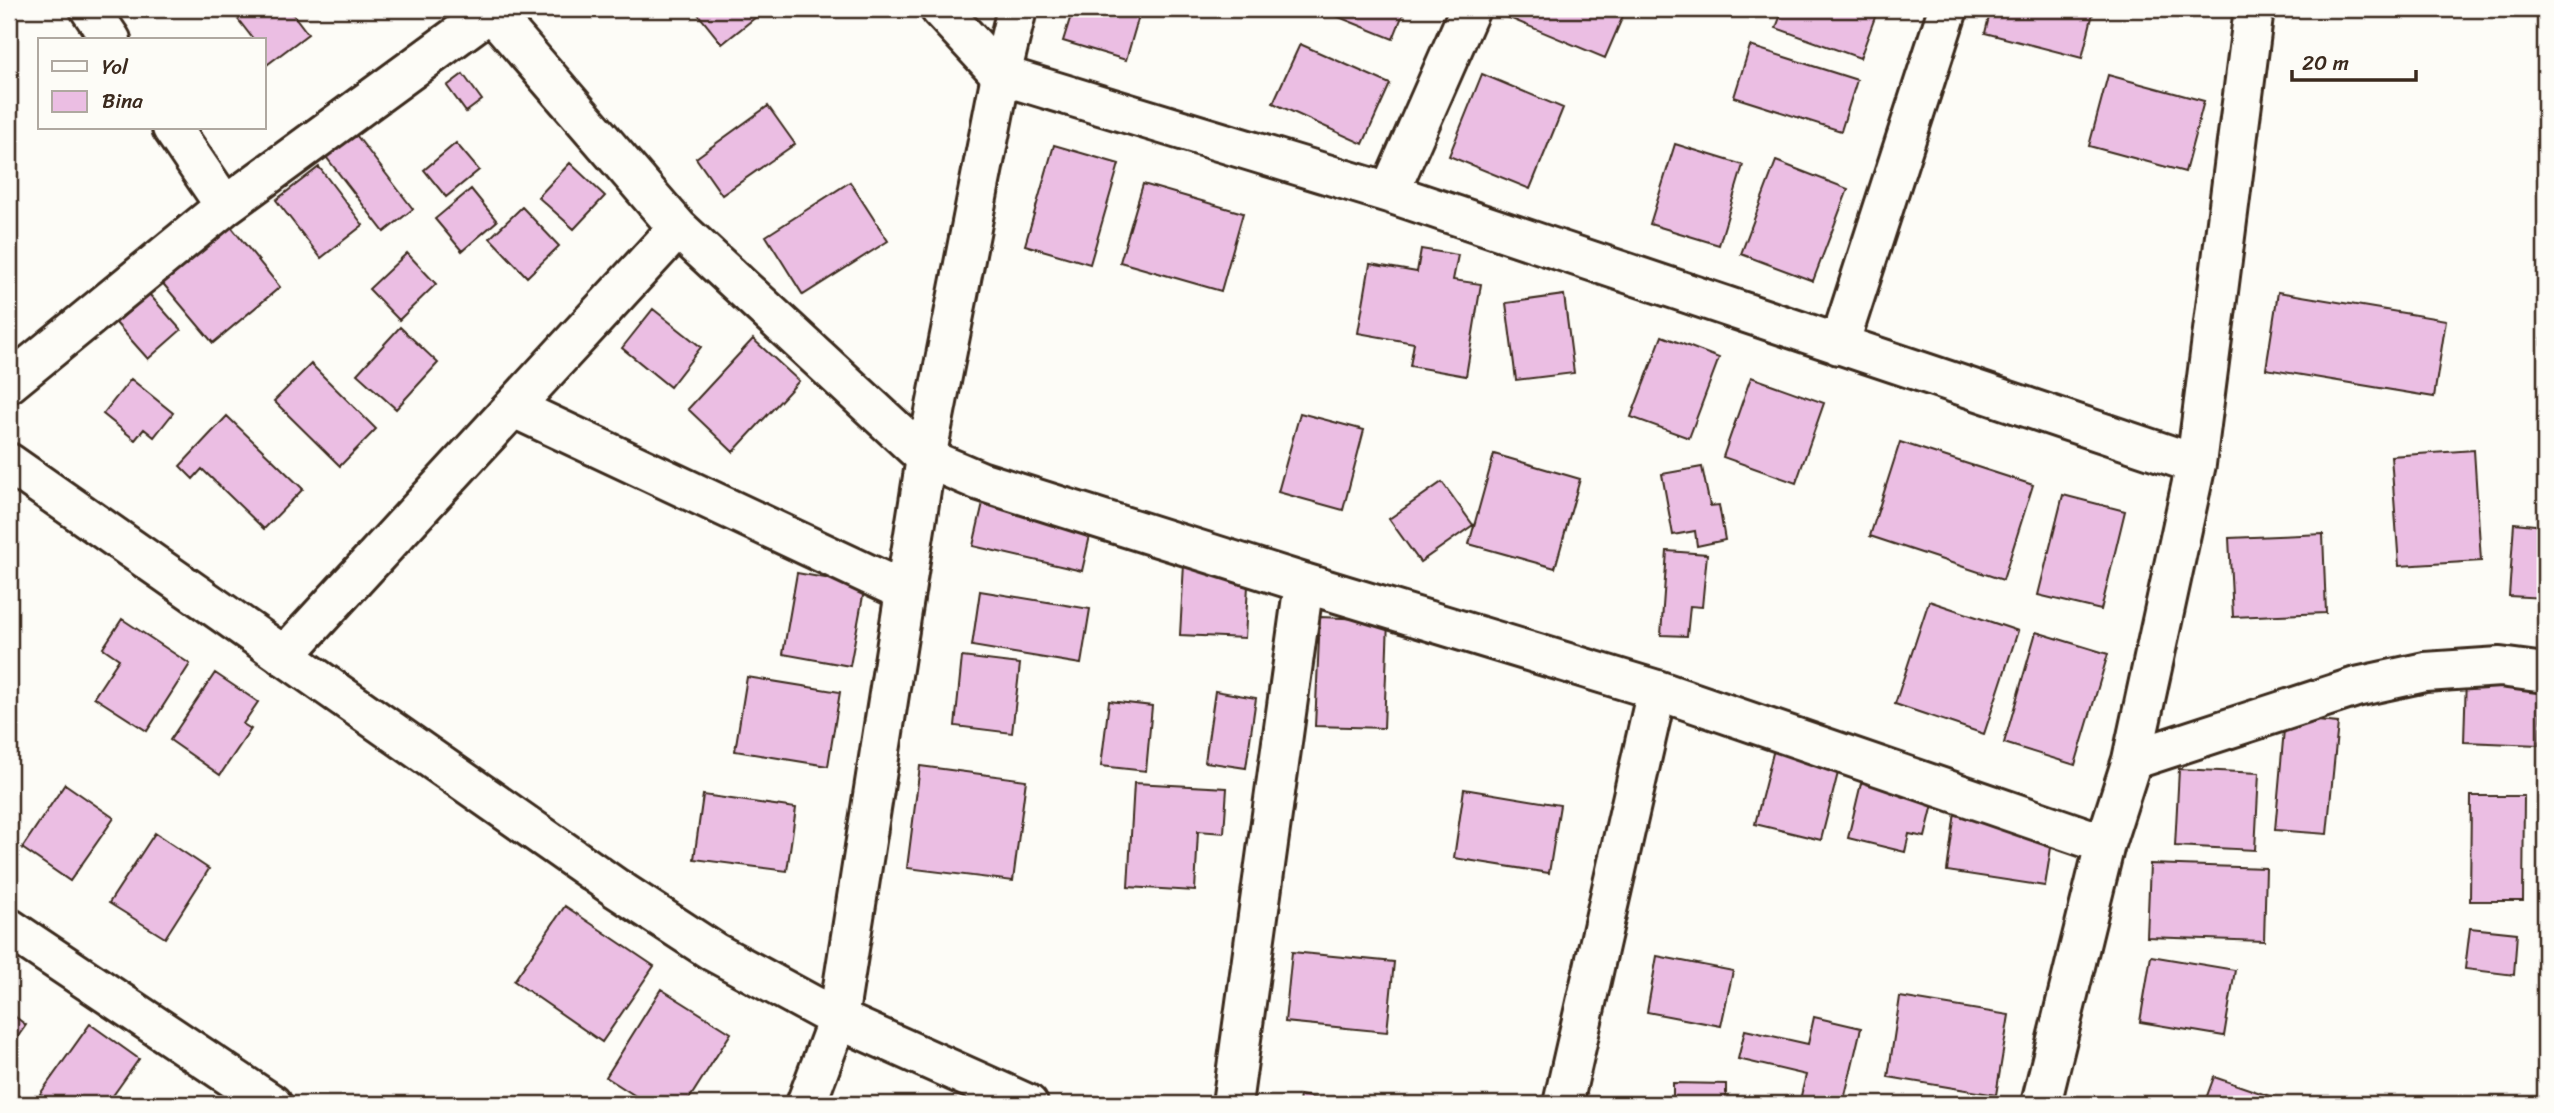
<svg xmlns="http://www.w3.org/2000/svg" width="2554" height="1113" font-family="Sriracha,sans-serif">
<rect width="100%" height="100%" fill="#fdfcf7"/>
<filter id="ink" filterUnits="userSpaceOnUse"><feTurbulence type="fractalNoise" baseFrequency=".0143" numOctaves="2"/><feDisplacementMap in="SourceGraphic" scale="14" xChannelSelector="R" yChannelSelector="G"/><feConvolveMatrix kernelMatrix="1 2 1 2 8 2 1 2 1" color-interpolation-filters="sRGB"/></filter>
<g filter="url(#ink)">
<path fill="#ebbee3" stroke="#3b2a1e" stroke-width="2" d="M230 9H289L308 34 264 67V40H254Z
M694 9H766L722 44Z
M1073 9H1141L1126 60 1063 41Z
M1319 9H1405L1393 39Z
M1511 9H1626L1605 58 1507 17Z
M1783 9H1878L1860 58 1776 28Z
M1991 9H2094L2082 58 1985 33Z
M1300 44 1390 84 1363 144 1273 103Z
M1750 46 1857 80 1841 131 1734 97Z
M463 74 482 100 466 112 447 86Z
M1482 74 1563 108 1530 189 1449 156Z
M2108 75 2204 101 2185 172 2089 146Z
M768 106 795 144 722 195 696 158Z
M350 127 413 209 384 232 320 149Z
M456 143 479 170 446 197 424 170Z
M1675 144 1743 165 1719 245 1650 224Z
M1054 145 1119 164 1090 264 1025 245Z
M1776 161 1848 189 1813 281 1741 254Z
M570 163 605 196 574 229 538 197Z
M319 167 363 225 321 258 276 200Z
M850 182 888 241 803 295 766 236Z
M1143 184 1243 213 1221 291 1120 262Z
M471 189 497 221 462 251 435 219Z
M522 207 559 246 527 277 490 238Z
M228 223 280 287 213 343 160 280Z
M1421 249 1458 255 1453 280 1481 284 1466 376 1410 366 1414 343 1358 333 1370 264 1417 272Z
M407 253 436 284 399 320 369 289Z
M2278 292 2446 320 2434 397 2266 369Z
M149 294 181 330 148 359 116 323Z
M1564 295 1574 373 1516 380 1506 303Z
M2542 301H2545V375H2542Z
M653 309 701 347 670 387 622 348Z
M400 327 438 363 396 409 357 374Z
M1662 336 1719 358 1689 438 1631 417Z
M753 339 799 381 733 452 688 409Z
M311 364 376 429 340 466 274 401Z
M1751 377 1824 403 1796 483 1723 457Z
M131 379 173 413 154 437 144 429 135 440 103 414Z
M1300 413 1364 430 1343 510 1278 492Z
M227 416 303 489 264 529 202 469 193 479 180 466Z
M1900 442 2033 485 2003 580 1870 536Z
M2474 450 2481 561 2399 566 2391 456Z
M1494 454 1580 479 1555 568 1469 544Z
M1702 467 1710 506 1719 505 1725 540 1697 546 1695 531 1673 535 1662 474Z
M1442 482 1473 525 1420 562 1389 519Z
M985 494 1094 518 1082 571 973 546Z
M2063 495 2125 511 2101 610 2038 595Z
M2514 523 2545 526V598L2509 596Z
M2323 534 2326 613 2233 617 2229 538Z
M1667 551 1707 554 1702 607 1690 606 1687 636 1661 635Z
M1184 564 1249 568 1245 638 1180 635Z
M797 573 865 585 850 666 783 654Z
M980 591 1090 609 1081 664 972 646Z
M1929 601 2018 631 1984 734 1895 704Z
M1320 617 1388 620 1384 728 1315 726Z
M122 619 190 664 147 731 94 697 119 659 103 648Z
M2036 632 2108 654 2075 765 2004 743Z
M962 657 1020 664 1012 733 955 726Z
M215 673 258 702 243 724 251 729 220 775 170 740Z
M747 677 840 692 828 766 735 751Z
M2466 677 2541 679 2539 745 2464 742Z
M1215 691 1256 698 1246 768 1205 762Z
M1109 701 1152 706 1146 771 1101 766Z
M2285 718 2338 723 2327 834 2275 830Z
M1775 745 1841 761 1821 840 1755 824Z
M920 766 1026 780 1013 881 907 868Z
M2179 769 2259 773 2255 850 2175 846Z
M1863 775 1936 792 1925 837 1909 834 1905 852 1848 838Z
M1134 783 1227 788 1224 833 1198 831 1195 891 1128 887Z
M65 784 114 818 70 881 22 848Z
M1464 789 1560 805 1549 873 1454 858Z
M703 795 796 808 787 871 694 859Z
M2471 796H2524L2523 901H2470Z
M1955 812 2054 828 2045 886 1947 871Z
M155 833 209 869 165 938 109 903Z
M2150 864 2266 868 2264 941 2147 937Z
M565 906 654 966 602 1042 514 981Z
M2470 928 2517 933 2514 975 2465 969Z
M1292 952 1394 962 1387 1032 1285 1022Z
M1657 956 1733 971 1721 1026 1647 1012Z
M2151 956 2235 970 2224 1036 2140 1022Z
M661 989 731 1033 686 1104H648L606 1077Z
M1900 997 2009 1015 1996 1095 1888 1077Z
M9 1012 26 1025 9 1049Z
M1814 1017 1861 1028 1843 1104H1799L1806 1075 1738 1059 1745 1030 1808 1044Z
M90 1024 139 1059 107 1104H54L40 1094Z
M2214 1077 2287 1102 2286 1104H2204Z
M1673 1083 1726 1084V1104H1673Z
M1300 1095 1346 1104H1299Z"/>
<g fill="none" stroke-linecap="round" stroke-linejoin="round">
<defs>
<path id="minor" d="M90 9 111 40
M489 9 678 228 926 458 980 481 1304 583 1657 690 2105 844
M940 9 1001 75 1389 193 2196 464
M172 128 225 206
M1389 193 1470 9
M1839 345 1948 9
M9 383 225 206 494 9
M514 408 904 591
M284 656 678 228
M2132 760 2356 687 2425 672 2500 667 2545 673
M9 928 272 1104
M1232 1104 1304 583
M1563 1104 1657 690
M2041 1104 2105 844 2132 760 2196 464 2254 9"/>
<path id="tertiary" d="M9 463 616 888 714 952 838 1019 1028 1104
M806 1104 838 1019 926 458 1001 75 1017 9"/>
</defs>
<use href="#minor" stroke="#3b2a1e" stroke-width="44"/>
<use href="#tertiary" stroke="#3b2a1e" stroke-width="44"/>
<use href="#minor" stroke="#fdfcf7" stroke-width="38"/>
<use href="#tertiary" stroke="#fdfcf7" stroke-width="38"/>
</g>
</g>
<rect width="2554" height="1113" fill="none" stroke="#fdfcf7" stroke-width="35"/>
<rect x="18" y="18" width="2519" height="1078" fill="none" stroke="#3b2a1e" stroke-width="2.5" filter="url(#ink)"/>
<rect x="38" y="38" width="228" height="91" fill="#fdfcf7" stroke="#afa8a0" stroke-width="2"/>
<rect x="52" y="61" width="35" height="10" fill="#fdfcf7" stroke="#afa8a0" stroke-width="2"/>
<text x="102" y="74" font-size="21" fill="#3b2a1e">Yol</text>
<rect x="52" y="91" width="35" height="21" fill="#ebbee3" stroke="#afa8a0" stroke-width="2"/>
<text x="102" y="108" font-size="21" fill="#3b2a1e">Bina</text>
<path d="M2292 70v10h124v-10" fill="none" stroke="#3b2a1e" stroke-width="3.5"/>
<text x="2302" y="70" font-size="21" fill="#3b2a1e" stroke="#fdfcf7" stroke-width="5" paint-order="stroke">20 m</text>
</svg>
